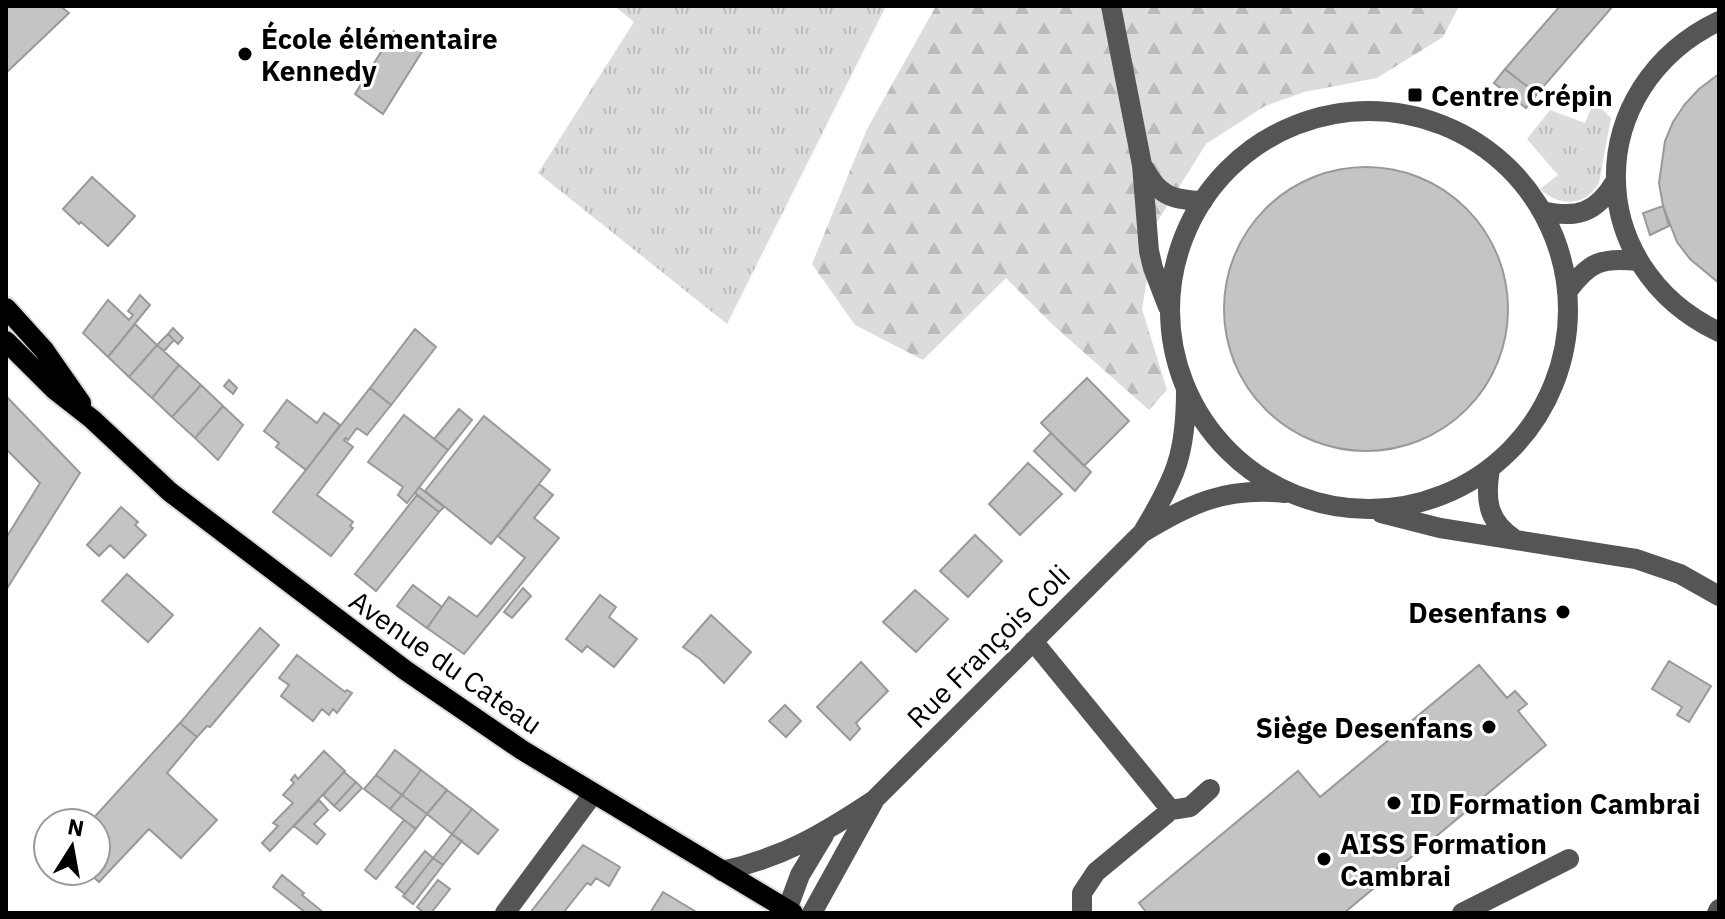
<svg xmlns="http://www.w3.org/2000/svg" width="1725" height="919" font-family="'IBM Plex Sans',sans-serif">
<defs>
<pattern id="grass-tufts" width="24" height="20" patternUnits="userSpaceOnUse" patternTransform="scale(2)"><rect width="24" height="20" fill="#dcdcdc"/><path d="M3 7l-1-3M5 7V3M7 7l1-3M15 17l-1-3M17 17v-4M19 17l1-3" fill="none" stroke="#bbb"/></pattern>
<pattern id="forest-firs" width="22" height="20" patternUnits="userSpaceOnUse" patternTransform="scale(2)"><rect width="22" height="20" fill="#dcdcdc"/><path d="M5 1l3.5 6h-7zM16 11l3.5 6h-7z" fill="#bbb"/></pattern>
</defs>
<rect width="100%" height="100%" fill="#fff"/>
<path fill="url(#grass-tufts)" d="M614 6H886L727 324 538 173 634 22Z
M1594 101 1611 118 1599 183C1585 207 1560 207 1540 189L1558 175 1527 139 1550 110 1585 123Z"/>
<path fill="url(#forest-firs)" d="M936 6H1459L1443 37 1377 78 1304 92 1265 106 1206 144 1157 222 1142 309 1167 390 1149 410 1053 325 1006 278 923 360 855 325 812 264 867 129Z"/>
<path fill="#c4c4c4" stroke="#999" stroke-width="2" d="M6 6H60L69 13 6 73Z
M1560 6H1613L1537 94 1505 69Z
M394 31 423 50 383 114 355 94Z
M1505 69 1537 94 1526 108 1494 83Z
M1719 74V283L1690 259 1677 242 1663 206 1659 183 1665 141 1673 122 1685 104 1699 89Z
M1224 309a142 142 0 1 1 284 0a142 142 0 1 1-284 0Z
M92 177 135 216 108 246 81 222 79 224 63 209Z
M1663 206 1669 226 1650 235 1643 213Z
M140 295 150 305 108 357 83 333 108 300 129 320 133 315 128 311Z
M135 324 157 345 129 377 108 357Z
M173 328 183 338 178 344 168 334Z
M415 329 436 347 391 405 370 388Z
M168 334 174 340 164 351 157 345Z
M157 345 179 365 152 398 129 377Z
M179 365 201 385 172 417 152 398Z
M1087 378 1129 421 1084 466 1041 423Z
M229 380 237 388 233 394 224 386Z
M201 385 223 406 195 438 172 417Z
M370 388 391 405 367 435 357 428 348 440 346 438 344 440 353 447 317 495 353 522 350 526 353 528 331 556 273 512Z
M6 396 80 473 6 590V538L40 483 6 449Z
M287 400 317 423 324 413 340 425 306 470 276 447 279 443 264 431Z
M223 406 243 425 218 460 195 438Z
M459 409 472 420 448 450 434 439Z
M404 415 448 450 407 503 398 495 403 487 368 462Z
M484 416 550 470 491 544 425 491Z
M1051 433 1091 472 1075 491 1034 451Z
M1028 463 1062 494 1020 535 989 504Z
M539 484 553 495 534 518 559 538 464 654 427 628 449 597 477 617 525 558 498 536Z
M419 487 444 507 439 512 415 493Z
M417 495 439 512 376 591 355 574Z
M121 507 138 522 135 525 146 535 124 558 110 545 99 556 87 545Z
M975 535 1002 561 968 597 940 571Z
M127 574 173 615 148 642 102 601Z
M413 585 442 607 427 628 397 606Z
M523 588 531 596 512 618 504 612Z
M915 590 948 619 916 652 883 622Z
M600 595 616 607 609 617 637 639 614 667 587 646 582 652 566 639Z
M711 615 751 652 724 683 700 659 683 647Z
M260 628 279 645 210 727 207 726 197 737 180 723Z
M297 655 345 692 347 690 352 693 337 713 333 709 329 715 322 709 313 721 281 696 289 685 279 678Z
M1669 661 1711 686 1689 722 1677 715 1682 707 1652 689Z
M861 662 888 691 856 723 860 729 850 740 817 707Z
M1479 665 1507 698 1515 691 1527 704 1518 711 1546 745 1344 913H1147L1139 903 1298 771 1320 797Z
M785 705 801 721 786 737 769 721Z
M180 723 197 737 167 773 217 820 181 858 149 829 99 882 87 871H96V823H89Z
M395 750 421 770 402 795 376 775Z
M324 751 345 771 270 851 262 843 278 826 273 823 293 803 283 795 294 783 291 780 295 775 298 779Z
M421 770 447 790 427 814 402 795Z
M344 772 356 782 334 806 323 795Z
M376 775 402 795 390 809 364 789Z
M356 782 362 788 340 811 334 806Z
M447 790 472 809 452 834 427 814Z
M402 795 427 814 416 829 390 809Z
M319 800 328 810 314 824 325 834 317 844 294 826Z
M472 809 498 830 478 854 452 834Z
M404 820 416 829 376 879 365 870Z
M452 834 462 841 443 865 433 858Z
M583 845 620 867 609 886 596 878 591 885 587 883 563 913H530Z
M425 851 433 858 405 894 396 887Z
M433 858 443 865 413 904 403 896Z
M282 875 304 893 302 895 324 913H306L273 887Z
M438 880 450 889 431 913H424L417 907Z
M663 892 698 913H650Z"/>
<g fill="none" stroke-linecap="round" stroke-linejoin="round">
<defs>
<path id="major" d="M6 308 44 350 81 403
M6 341 55 390 92 419 170 492 405 670 522 750 793 913"/>
</defs>
<use href="#major" stroke="#dbdbdb" stroke-width="24"/>
<path stroke="#555" stroke-width="20" d="M1111 6 1142 165 1149 251 1153 268 1168 307
M1719 21C1582 87 1581 266 1719 332
M1170 310a199 199 0 1 1 398 0a199 199 0 1 1-398 0Z
M1144 168C1159 196 1172 200 1203 201
M1542 211C1577 219 1596 213 1615 182
M1567 292C1589 262 1601 257 1638 261
M1490 469C1485 499 1487 520 1513 538
M1381 513 1440 528 1636 559 1680 574 1719 596
M1144 530C1176 477 1186 453 1186 391
M1033 641 1171 810
M722 871C784 857 821 835 874 800L1142 533C1191 503 1226 487 1285 493
M787 910 800 875 824 835
M505 913 593 794
M812 913 874 801
M1082 913V893L1096 872 1171 810 1190 807 1210 789
M1462 913 1569 859
M1717 913 1719 909"/>
<use href="#major" stroke="#000" stroke-width="20"/>
</g>
<g fill="#000" stroke="#fff" stroke-width="3">
<circle cx="245" cy="54" r="8"/>
<rect x="1407" y="87" width="16" height="16" rx="4"/>
<circle cx="1563" cy="612" r="8"/>
<circle cx="1489" cy="727" r="8"/>
<circle cx="1394" cy="803" r="8"/>
<circle cx="1324" cy="859" r="8"/>
</g>
<g text-anchor="middle" dominant-baseline="central" stroke-width="6" stroke-linejoin="round" paint-order="stroke">
<g font-size="28" font-weight="bold" fill="#000" stroke="#fff" text-anchor="start">
<text x="261" y="38">École élémentaire<tspan x="261" dy="32">Kennedy</tspan></text>
<text x="1431" y="95">Centre Crépin</text>
<text x="1547" y="612" text-anchor="end">Desenfans</text>
<text x="1473" y="727" text-anchor="end">Siège Desenfans</text>
<text x="1410" y="803">ID Formation Cambrai</text>
<text x="1340" y="843">AISS Formation<tspan x="1340" dy="32">Cambrai</tspan></text>
</g>
<g font-size="28" fill="#000" stroke="#fff">
<text transform="translate(988 646) rotate(-45)">Rue François Coli</text>
<text transform="translate(446 662) rotate(35)">Avenue du Cateau</text>
</g>
</g>
<rect width="1725" height="919" fill="none" stroke="#000000" stroke-width="16"/>
<g transform="translate(72 847) rotate(11)"><circle r="38" fill="#ffffff" stroke="#999999" stroke-width="2"/>
<path d="M0-6L14 30L0 20L-14 30Z" fill="#000000"/>
<text y="-12" font-size="22" font-weight="bold" text-anchor="middle" fill="#000000">N</text>
</g>
</svg>
